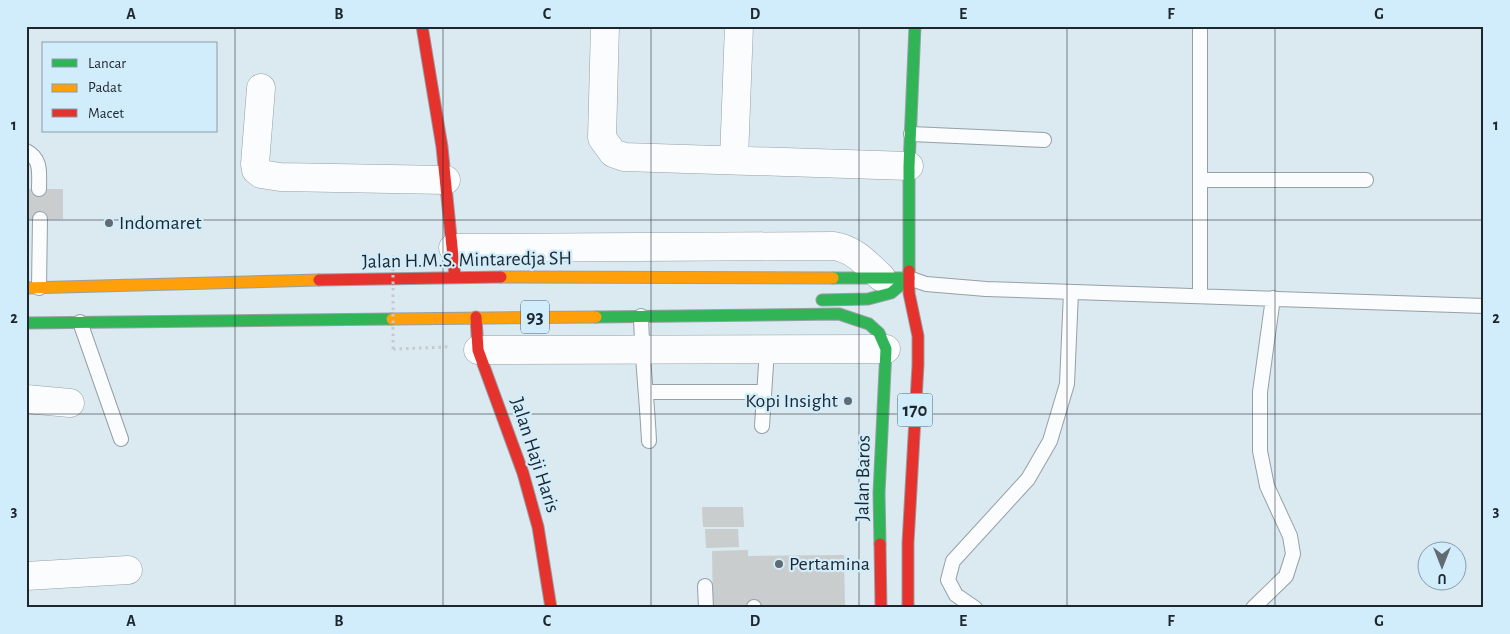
<svg xmlns="http://www.w3.org/2000/svg" width="1510" height="634" font-family="'Alegreya Sans',sans-serif">
<rect width="100%" height="100%" fill="#dbe9f1"/>
<path fill="#c9cdcd" d="M26 83 29 84 27 95H26Z
M26 189H63V219L26 220Z
M702 507H743L744 527H703Z
M705 529H738L739 547 706 548Z
M748 550V556L844 555 845 606 713 608 712 551Z"/>
<g fill="none" stroke-linecap="round" stroke-linejoin="round">
<defs>
<path id="lane" d="M1200 26V296
M911 134 1044 140
M26 151C42 159 39 173 39 189
M1200 180H1366
M909 278 926 284 986 289 1484 306
M39 288 40 219
M641 316C642 358 647 399 649 441
M80 322 121 439
M647 392H764
M762 426 767 349
M705 586 706 608
M754 607V608
M975 608 956 595 948 580 953 561 1028 479 1050 441 1067 384 1071 292
M1253 608 1286 576 1293 554 1290 536 1267 486 1260 451V392L1273 298"/>
<path id="street" d="M605 26 602 138 613 153 624 157 909 166
M261 88 255 164 256 170 261 174 280 177 446 180
M734 159 739 26
M453 248 834 246C854 249 867 264 881 277
M478 350 886 349
M26 399 70 403
M26 576 128 570"/>
<path id="fast" d="M909 271V166L915 26
M833 278H909
M822 300 868 299 891 293 909 278
M596 317 839 314 869 324 879 333 886 349 879 493 880 544
M26 323 392 319"/>
<path id="slow" d="M501 277 833 278
M26 288 319 280
M392 319 596 317"/>
<path id="jam" d="M422 26 442 147 455 277
M319 280 501 277
M476 317 478 350 523 473 538 527 551 608
M880 544 881 608
M908 608V543L918 365V336L909 293V271"/>
</defs>
<use href="#lane" stroke="#95a0a6" stroke-width="16"/>
<use href="#street" stroke="#95a0a6" stroke-width="29"/>
<use href="#fast" stroke="#95a0a6" stroke-width="13"/>
<use href="#slow" stroke="#95a0a6" stroke-width="13"/>
<use href="#jam" stroke="#95a0a6" stroke-width="13"/>
<path stroke="#c5cbcd" stroke-width="3" stroke-dasharray="2.5 4" stroke-linecap="butt" d="M393 349 446 347V343"/>
<use href="#lane" stroke="#fafcfd" stroke-width="14"/>
<use href="#street" stroke="#fafcfd" stroke-width="28"/>
<use href="#fast" stroke="#30b455" stroke-width="11"/>
<use href="#slow" stroke="#ff9f0a" stroke-width="11"/>
<use href="#jam" stroke="#e5322d" stroke-width="11"/>
<path stroke="#c5cbcd" stroke-width="3" stroke-dasharray="2.5 4" stroke-linecap="butt" d="M393 349V255"/>
</g>
<path fill="none" stroke="#1d272d" stroke-width="1" stroke-opacity="0.55" d="M235 26V608M443 26V608M651 26V608M859 26V608M1067 26V608M1275 26V608M26 220H1484M26 414H1484"/>
<g fill="#606b72" stroke="#d1ecfb" stroke-width="2">
<circle cx="109" cy="223" r="5"/>
<circle cx="848" cy="401" r="5"/>
<circle cx="779" cy="564" r="5"/>
</g>
<g text-anchor="middle" dominant-baseline="central" stroke-width="4.5" stroke-linejoin="round" paint-order="stroke">
<g fill="#d1ecfb" stroke="#53626b" stroke-width="1">
<rect x="521" y="300.5" width="28" height="33" rx="4"/>
<rect x="897.5" y="393.5" width="35" height="33" rx="4"/>
</g>
<g font-size="19" font-weight="bold" fill="#1d272d">
<text x="535" y="317">93</text>
<text x="915" y="410">170</text>
</g>
<g font-size="20" fill="#1d272d" stroke="#d1ecfb" text-anchor="start">
<text x="119" y="223">Indomaret</text>
<text x="838" y="401" text-anchor="end">Kopi Insight</text>
<text x="789" y="564">Pertamina</text>
</g>
<g font-size="20" fill="#1d272d" stroke="#d1ecfb">
<text transform="translate(467 260) rotate(-1)">Jalan H.M.S. Mintaredja SH</text>
<text transform="translate(535 455) rotate(72)">Jalan Haji Haris</text>
<text transform="translate(863 478) rotate(-89)">Jalan Baros</text>
</g>
</g>
<rect width="1510" height="634" fill="none" stroke="#d1ecfb" stroke-width="55"/>
<rect x="42" y="42" width="175" height="90" fill="#d1ecfb" stroke="#899da9"/>
<rect x="52" y="59" width="25" height="8" fill="#30b455" stroke="#899da9"/>
<text x="88" y="68" font-size="15" fill="#1d272d">Lancar</text>
<rect x="52" y="84" width="25" height="8" fill="#ff9f0a" stroke="#899da9"/>
<text x="88" y="92" font-size="15" fill="#1d272d">Padat</text>
<rect x="52" y="109" width="25" height="8" fill="#e5322d" stroke="#899da9"/>
<text x="88" y="118" font-size="15" fill="#1d272d">Macet</text>
<g transform="translate(1442 566) rotate(180)"><circle r="24" fill="#d1ecfb" stroke="#899da9"/>
<path d="M0-4L9 19L0 12L-9 19Z" fill="#606b72"/>
<text y="-8" font-size="14" font-weight="bold" text-anchor="middle" fill="#1d272d">U</text>
</g>
<rect x="28" y="28" width="1454" height="578" fill="none" stroke="#1d272d" stroke-width="2"/>
<g font-size="16" text-anchor="middle" font-weight="bold" fill="#1d272d">
<text x="131" y="19">A</text>
<text x="339" y="19">B</text>
<text x="547" y="19">C</text>
<text x="755" y="19">D</text>
<text x="963" y="19">E</text>
<text x="1171" y="19">F</text>
<text x="1379" y="19">G</text>
<text x="14" y="130">1</text>
<text x="1496" y="130">1</text>
<text x="14" y="323">2</text>
<text x="1496" y="323">2</text>
<text x="14" y="516">3</text>
<text x="1496" y="516">3</text>
<text x="131" y="626">A</text>
<text x="339" y="626">B</text>
<text x="547" y="626">C</text>
<text x="755" y="626">D</text>
<text x="963" y="626">E</text>
<text x="1171" y="626">F</text>
<text x="1379" y="626">G</text>
</g>
</svg>
